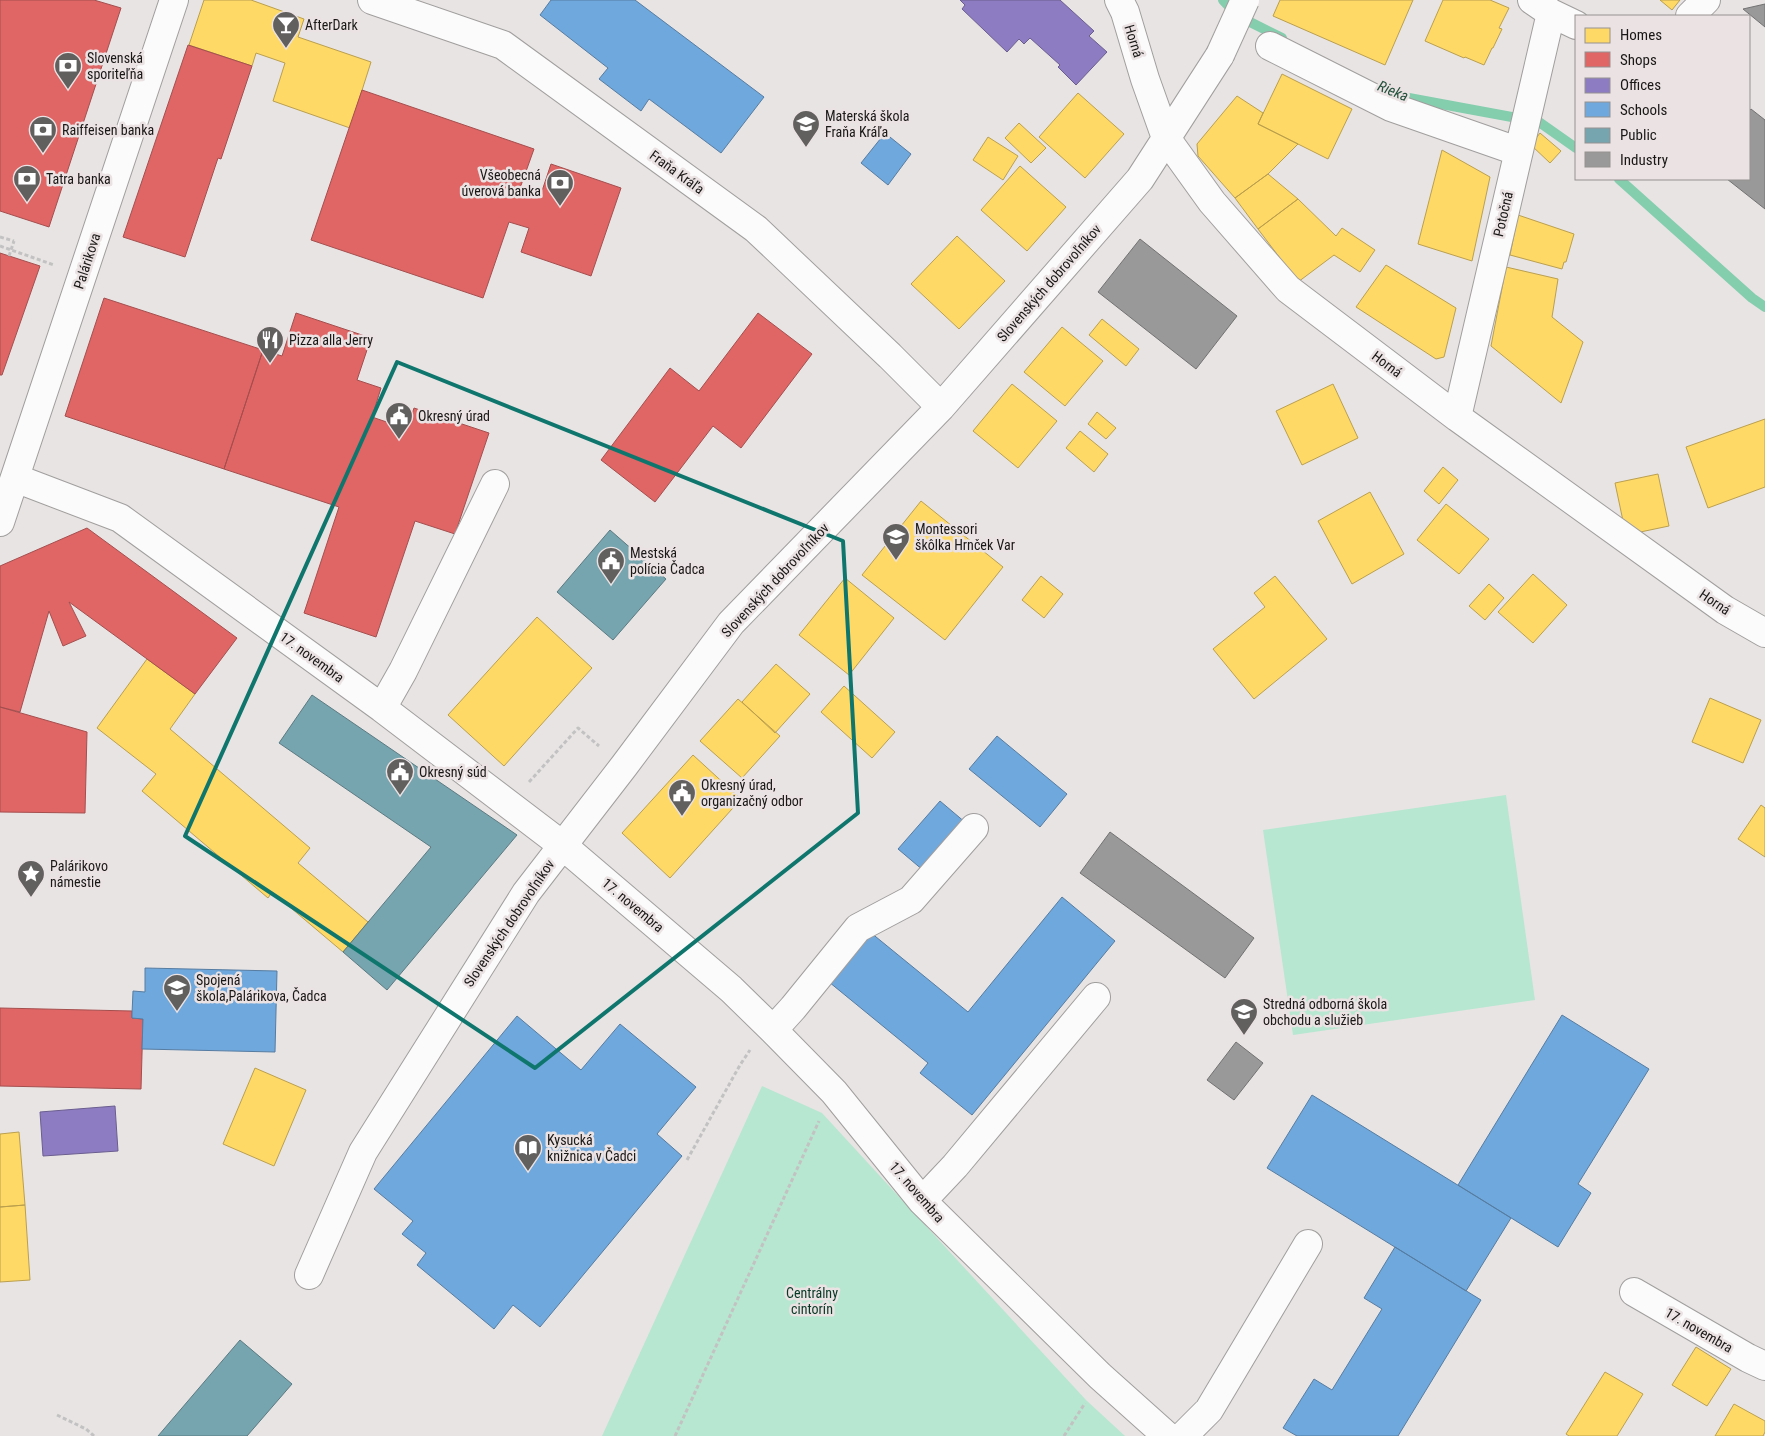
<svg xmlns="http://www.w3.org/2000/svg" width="1765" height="1436" font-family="'Roboto Condensed',sans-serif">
<rect width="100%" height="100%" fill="#e8e4e4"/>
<path fill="#b7e7d0" d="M1506 795 1535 1000 1293 1035 1263 830Z
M762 1086 822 1113 1086 1400 1125 1436H602Z"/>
<path fill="#ffd966" stroke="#ba9f4e" d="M204 0H251L304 19 298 37 371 62 350 128 273 101 285 63 256 53 252 66 189 45Z
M1280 0H1413L1385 65 1273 16Z
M1443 0H1490L1509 8 1499 28 1502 29 1493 48H1492L1484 65 1465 57 1464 58 1425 41Z
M1660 0H1680L1672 10Z
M1282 74 1352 109 1328 159 1258 124Z
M1078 93 1124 134 1085 178 1039 137Z
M1237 96 1263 113 1258 124 1298 144 1268 174 1235 198 1198 156 1197 144Z
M1019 123 1046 148 1031 163 1005 138Z
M1540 133 1561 151 1550 163 1531 145Z
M988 137 1018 156 1003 180 973 160Z
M1442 150 1490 177 1472 261 1418 244Z
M1020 166 1066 207 1027 251 981 210Z
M1268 174 1298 199 1258 229 1235 198Z
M1298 199 1336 236 1342 228 1375 250 1360 272 1334 255 1298 282 1258 229Z
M1518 215 1574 234 1566 262H1564L1562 269 1510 255Z
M957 236 1005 281 959 329 911 284Z
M1386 265 1456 308 1444 357 1436 359 1356 307Z
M1506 267 1558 279 1552 317 1583 342 1561 403 1491 346Z
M1102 319 1139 349 1126 366 1089 335Z
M1062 327 1103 361 1065 406 1024 372Z
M1012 384 1057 421 1018 468 973 431Z
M1333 384 1358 438 1302 465 1276 411Z
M1097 412 1116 428 1106 439 1088 424Z
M1765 419V487L1708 508 1686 447Z
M1080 431 1108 454 1094 472 1066 448Z
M1443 467 1458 480 1439 504 1424 491Z
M1658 474 1669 526 1626 535 1615 483Z
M1370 492 1404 554 1352 584 1318 521Z
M921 501 1003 567 945 640 862 575Z
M1446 504 1489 539 1459 574 1417 540Z
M1533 574 1567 605 1533 643 1498 612Z
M1041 576 1063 594 1044 618 1022 600Z
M1275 576 1327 639 1254 699 1213 649 1265 607 1254 593Z
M845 578 894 618 849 675 799 635Z
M1489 584 1504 598 1485 620 1469 606Z
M537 617 592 668 504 766 448 715Z
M147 659 195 694 170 729 310 848 298 863 368 922 343 952 272 892 268 898 142 791 156 774 97 728Z
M776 664 810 694 775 733 742 702Z
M844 686 895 732 872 758 821 712Z
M1710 698 1761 720 1743 763 1692 742Z
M738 699 780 736 742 778 700 741Z
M693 755 741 799 670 878 622 833Z
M1761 805 1765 808V857L1738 839Z
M255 1068 306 1090 274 1166 223 1144Z
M19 1132 25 1205 0 1207V1134Z
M25 1205 30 1280 0 1282V1207Z
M1696 1347 1731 1369 1707 1406 1672 1385Z
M1605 1372 1643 1394 1617 1436H1569L1566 1434Z
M1734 1404 1765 1421V1432L1763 1436H1715Z"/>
<path fill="#e06666" stroke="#a54e4e" d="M0 0H94L121 8 49 227 0 211Z
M188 45 252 66 221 159 218 158 185 257 123 237Z
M362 90 534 149 519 191 540 197 551 164 621 188 591 276 521 252 529 228 509 222 483 298 311 240Z
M0 253 40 266 2 375H0Z
M104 298 263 350 224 469 65 416Z
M296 313 371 338 357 380 381 388 372 417 407 429 414 408 489 433 455 534 415 521 376 637 304 613 339 507 224 469 263 350 282 356Z
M758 313 812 354 741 448 713 426 655 502 601 460 670 368 699 391Z
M87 528 237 638 195 694 69 602 86 636 63 646 49 611 20 712 0 707V566Z
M0 707 87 732 85 813 0 812Z
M0 1008 132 1011V1018L143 1019 141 1089 0 1086Z"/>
<path fill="#8e7cc3" stroke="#6b5e8f" d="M960 0H1060L1094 31 1089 36 1107 52 1076 85 1058 67 1060 65 1030 38 1024 44 1019 39 1007 52 962 9 965 5Z
M115 1106 118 1151 43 1156 40 1112Z"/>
<path fill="#6fa8dc" stroke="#567ca1" d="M551 0H635L764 97 721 153 649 99 641 111 599 79 608 68 540 15Z
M885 133 911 154 888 185 861 163Z
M997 736 1067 794 1040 827 969 769Z
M940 801 966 823 924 871 898 849Z
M1062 897 1115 941 972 1115 920 1073 928 1063 829 982 870 932 968 1012Z
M145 968 277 971 275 1052 142 1049 143 1019 132 1018V1014L133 991 145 992Z
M1562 1015 1649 1069 1578 1184 1591 1193 1558 1247 1458 1185Z
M517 1016 581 1070 620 1024 696 1087 657 1134 682 1156 540 1327 513 1305 494 1329 417 1265 426 1253 402 1234 413 1221 374 1189Z
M1312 1095 1511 1218 1466 1291 1267 1168Z
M1395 1247 1481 1300 1398 1436H1297L1283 1428 1314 1379 1332 1390 1382 1309 1364 1298Z"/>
<path fill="#76a5af" stroke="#5a7a81" d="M610 530 666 579 613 640 557 592Z
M312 695 517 835 387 990 343 952 431 847 279 743Z
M240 1340 292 1384 247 1436H158Z"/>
<path fill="#999" stroke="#737272" d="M1765 4V27L1743 9Z
M1751 109 1765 120V209L1727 179H1749V111Z
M1140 239 1237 316 1196 369 1098 292Z
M1110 832 1254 938 1225 978 1080 873Z
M1236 1042 1263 1063 1234 1100 1207 1080Z"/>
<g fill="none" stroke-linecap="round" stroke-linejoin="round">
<path stroke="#84cdad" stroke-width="10" d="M1223 0 1238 16 1282 38
M1398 96 1539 122 1576 148
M1619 179 1752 298 1765 307"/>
<defs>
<path id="minor" d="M372 0 503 45 756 229 890 356 941 407
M1119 0 1125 12 1145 79 1166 138 1212 202 1288 289 1457 417 1725 610 1765 633
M1551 13 1576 25
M1690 16 1706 0
M1270 46 1391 107 1517 151
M1457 417 1551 13 1532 0
M15 478 120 518 382 708 562 845 731 989 773 1030 834 1092 922 1201 1100 1376 1167 1436
M0 522 174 0
M382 708 403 671 495 484
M773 1030 793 1008 858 928 911 900 974 828
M922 1201 955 1166 1096 997
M309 1275 363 1152 526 893 624 766 731 623 941 407 1140 179 1220 55
M1634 1292 1748 1358 1765 1366
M1183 1436 1209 1410 1308 1244"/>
</defs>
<use href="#minor" stroke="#a19e9e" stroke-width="30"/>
<path stroke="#c3c2c2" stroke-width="3" stroke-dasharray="4 2.5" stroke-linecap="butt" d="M0 237 14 241
M0 246 54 265
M529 782 578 728 599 746
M687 1160 740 1065 750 1050
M57 1415 86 1429 94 1436
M675 1436 819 1121
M1064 1436 1085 1403"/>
<use href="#minor" stroke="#fcfbfb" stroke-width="28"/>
<defs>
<path id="minor-bridge" d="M1220 55 1245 0"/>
</defs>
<use href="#minor-bridge" stroke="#a19e9e" stroke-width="30" stroke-linecap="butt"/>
<path stroke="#c3c2c2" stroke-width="3" stroke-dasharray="4 2.5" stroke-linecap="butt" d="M9 256 14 241"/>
<use href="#minor-bridge" stroke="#fcfbfb" stroke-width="28"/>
</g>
<path fill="none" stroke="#0f766e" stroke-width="4" stroke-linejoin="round" d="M397 362 843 541 858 813 535 1068 185 836Z"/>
<defs>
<symbol id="bar-pin" viewBox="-11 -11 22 30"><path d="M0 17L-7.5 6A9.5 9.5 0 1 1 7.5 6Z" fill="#625f5f" stroke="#eae2e3"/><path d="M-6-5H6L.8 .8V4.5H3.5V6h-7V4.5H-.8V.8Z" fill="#fff"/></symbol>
<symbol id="bank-pin" viewBox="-11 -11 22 30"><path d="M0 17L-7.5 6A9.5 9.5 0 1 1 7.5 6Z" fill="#625f5f" stroke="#eae2e3"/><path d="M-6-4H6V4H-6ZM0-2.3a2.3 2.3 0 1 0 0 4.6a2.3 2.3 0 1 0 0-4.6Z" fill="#fff"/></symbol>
<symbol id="school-pin" viewBox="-11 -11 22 30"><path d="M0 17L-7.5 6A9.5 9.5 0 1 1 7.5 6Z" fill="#625f5f" stroke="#eae2e3"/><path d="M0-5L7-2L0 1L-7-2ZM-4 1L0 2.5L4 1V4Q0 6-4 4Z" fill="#fff"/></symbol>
<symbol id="restaurant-pin" viewBox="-11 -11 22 30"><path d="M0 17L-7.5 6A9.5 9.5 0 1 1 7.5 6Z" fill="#625f5f" stroke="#eae2e3"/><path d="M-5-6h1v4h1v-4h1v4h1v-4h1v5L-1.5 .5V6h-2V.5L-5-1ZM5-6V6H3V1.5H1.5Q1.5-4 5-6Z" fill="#fff"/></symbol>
<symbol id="civic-pin" viewBox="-11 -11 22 30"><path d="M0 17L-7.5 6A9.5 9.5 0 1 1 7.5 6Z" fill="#625f5f" stroke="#eae2e3"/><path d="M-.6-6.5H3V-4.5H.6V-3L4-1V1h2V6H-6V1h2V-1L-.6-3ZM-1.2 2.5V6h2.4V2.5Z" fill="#fff"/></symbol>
<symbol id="sight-pin" viewBox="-11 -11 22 30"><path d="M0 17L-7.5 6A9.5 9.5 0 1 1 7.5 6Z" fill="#625f5f" stroke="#eae2e3"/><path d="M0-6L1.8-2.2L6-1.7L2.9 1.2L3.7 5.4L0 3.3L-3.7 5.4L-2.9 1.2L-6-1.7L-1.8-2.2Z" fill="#fff"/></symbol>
<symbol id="library-pin" viewBox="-11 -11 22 30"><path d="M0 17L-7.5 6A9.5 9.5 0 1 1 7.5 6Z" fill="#625f5f" stroke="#eae2e3"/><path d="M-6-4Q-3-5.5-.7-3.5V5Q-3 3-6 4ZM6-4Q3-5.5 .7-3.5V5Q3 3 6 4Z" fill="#fff"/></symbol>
</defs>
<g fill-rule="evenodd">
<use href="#bar-pin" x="270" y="9" width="32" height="43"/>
<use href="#bank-pin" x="52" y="50" width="32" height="43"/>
<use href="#school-pin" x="790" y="108" width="32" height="43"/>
<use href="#bank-pin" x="27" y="114" width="32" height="43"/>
<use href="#bank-pin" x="11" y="163" width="32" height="43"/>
<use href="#bank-pin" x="544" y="167" width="32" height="43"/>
<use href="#restaurant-pin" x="254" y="324" width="32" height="43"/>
<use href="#civic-pin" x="383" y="400" width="32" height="43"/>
<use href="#school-pin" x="880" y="521" width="32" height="43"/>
<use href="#civic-pin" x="595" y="545" width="32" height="43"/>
<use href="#civic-pin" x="384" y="756" width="32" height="43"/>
<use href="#civic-pin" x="666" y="777" width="32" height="43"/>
<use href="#sight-pin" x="15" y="858" width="32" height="43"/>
<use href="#school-pin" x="161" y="972" width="32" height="43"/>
<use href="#school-pin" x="1228" y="996" width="32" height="43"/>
<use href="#library-pin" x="512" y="1132" width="32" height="43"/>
</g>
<g text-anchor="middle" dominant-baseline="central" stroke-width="5" stroke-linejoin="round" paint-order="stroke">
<g font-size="14" fill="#1a1717" stroke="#eae2e3" text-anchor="start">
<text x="305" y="25">AfterDark</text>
<text x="87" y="58">Slovenská<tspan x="87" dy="16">sporiteľňa</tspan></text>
<text x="825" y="116">Materská škola<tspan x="825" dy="16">Fraňa Kráľa</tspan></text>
<text x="62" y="130">Raiffeisen banka</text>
<text x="541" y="175" text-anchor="end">Všeobecná<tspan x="541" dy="16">úverová banka</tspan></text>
<text x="46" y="179">Tatra banka</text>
<text x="289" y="340">Pizza alla Jerry</text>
<text x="418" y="416">Okresný úrad</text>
<text x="915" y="529">Montessori<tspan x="915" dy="16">škôlka Hrnček Var</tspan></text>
<text x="630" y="553">Mestská<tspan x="630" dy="16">polícia Čadca</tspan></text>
<text x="419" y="772">Okresný súd</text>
<text x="701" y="785">Okresný úrad,<tspan x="701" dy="16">organizačný odbor</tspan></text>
<text x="50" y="866">Palárikovo<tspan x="50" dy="16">námestie</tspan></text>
<text x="196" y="980">Spojená<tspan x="196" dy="16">škola,Palárikova, Čadca</tspan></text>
<text x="1263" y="1004">Stredná odborná škola<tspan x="1263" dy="16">obchodu a služieb</tspan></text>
<text x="547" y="1140">Kysucká<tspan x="547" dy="16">knižnica v Čadci</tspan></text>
</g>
<g font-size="14" fill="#1a1717" stroke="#eae2e3">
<text transform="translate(1134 41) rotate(73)">Horná</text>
<text transform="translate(677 172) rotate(36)">Fraňa Kráľa</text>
<text transform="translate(1503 214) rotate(-77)">Potočná</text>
<text transform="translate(87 261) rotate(-72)">Palárikova</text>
<text transform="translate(1049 283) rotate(-49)">Slovenských dobrovoľníkov</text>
<text transform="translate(1387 364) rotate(37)">Horná</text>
<text transform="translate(775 580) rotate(-47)">Slovenských dobrovoľníkov</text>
<text transform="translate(1715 602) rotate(34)">Horná</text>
<text transform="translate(312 657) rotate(36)">17. novembra</text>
<text transform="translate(633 905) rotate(40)">17. novembra</text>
<text transform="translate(509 923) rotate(-56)">Slovenských dobrovoľníkov</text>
<text transform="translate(917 1192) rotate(49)">17. novembra</text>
<text transform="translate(1699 1330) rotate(30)">17. novembra</text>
</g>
<g font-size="14" fill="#073826" stroke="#eae2e3">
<text x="812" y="1293">Centrálny<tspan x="812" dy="16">cintorín</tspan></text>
</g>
<g font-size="15" font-style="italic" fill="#24513d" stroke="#eae2e3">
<text transform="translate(1393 91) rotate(22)">Rieka</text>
</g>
</g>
<rect x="1575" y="15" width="175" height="165" fill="#eae2e3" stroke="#979191"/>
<rect x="1585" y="28" width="25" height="15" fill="#ffd966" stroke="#979191"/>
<text x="1620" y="40" font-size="15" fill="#1a1717">Homes</text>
<rect x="1585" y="52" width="25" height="15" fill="#e06666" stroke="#979191"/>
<text x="1620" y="65" font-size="15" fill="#1a1717">Shops</text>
<rect x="1585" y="78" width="25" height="15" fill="#8e7cc3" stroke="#979191"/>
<text x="1620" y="90" font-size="15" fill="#1a1717">Offices</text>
<rect x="1585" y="102" width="25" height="15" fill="#6fa8dc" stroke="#979191"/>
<text x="1620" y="115" font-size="15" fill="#1a1717">Schools</text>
<rect x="1585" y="128" width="25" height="15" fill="#76a5af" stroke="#979191"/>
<text x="1620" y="140" font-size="15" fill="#1a1717">Public</text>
<rect x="1585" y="152" width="25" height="15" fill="#999999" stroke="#979191"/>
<text x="1620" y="165" font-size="15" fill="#1a1717">Industry</text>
</svg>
